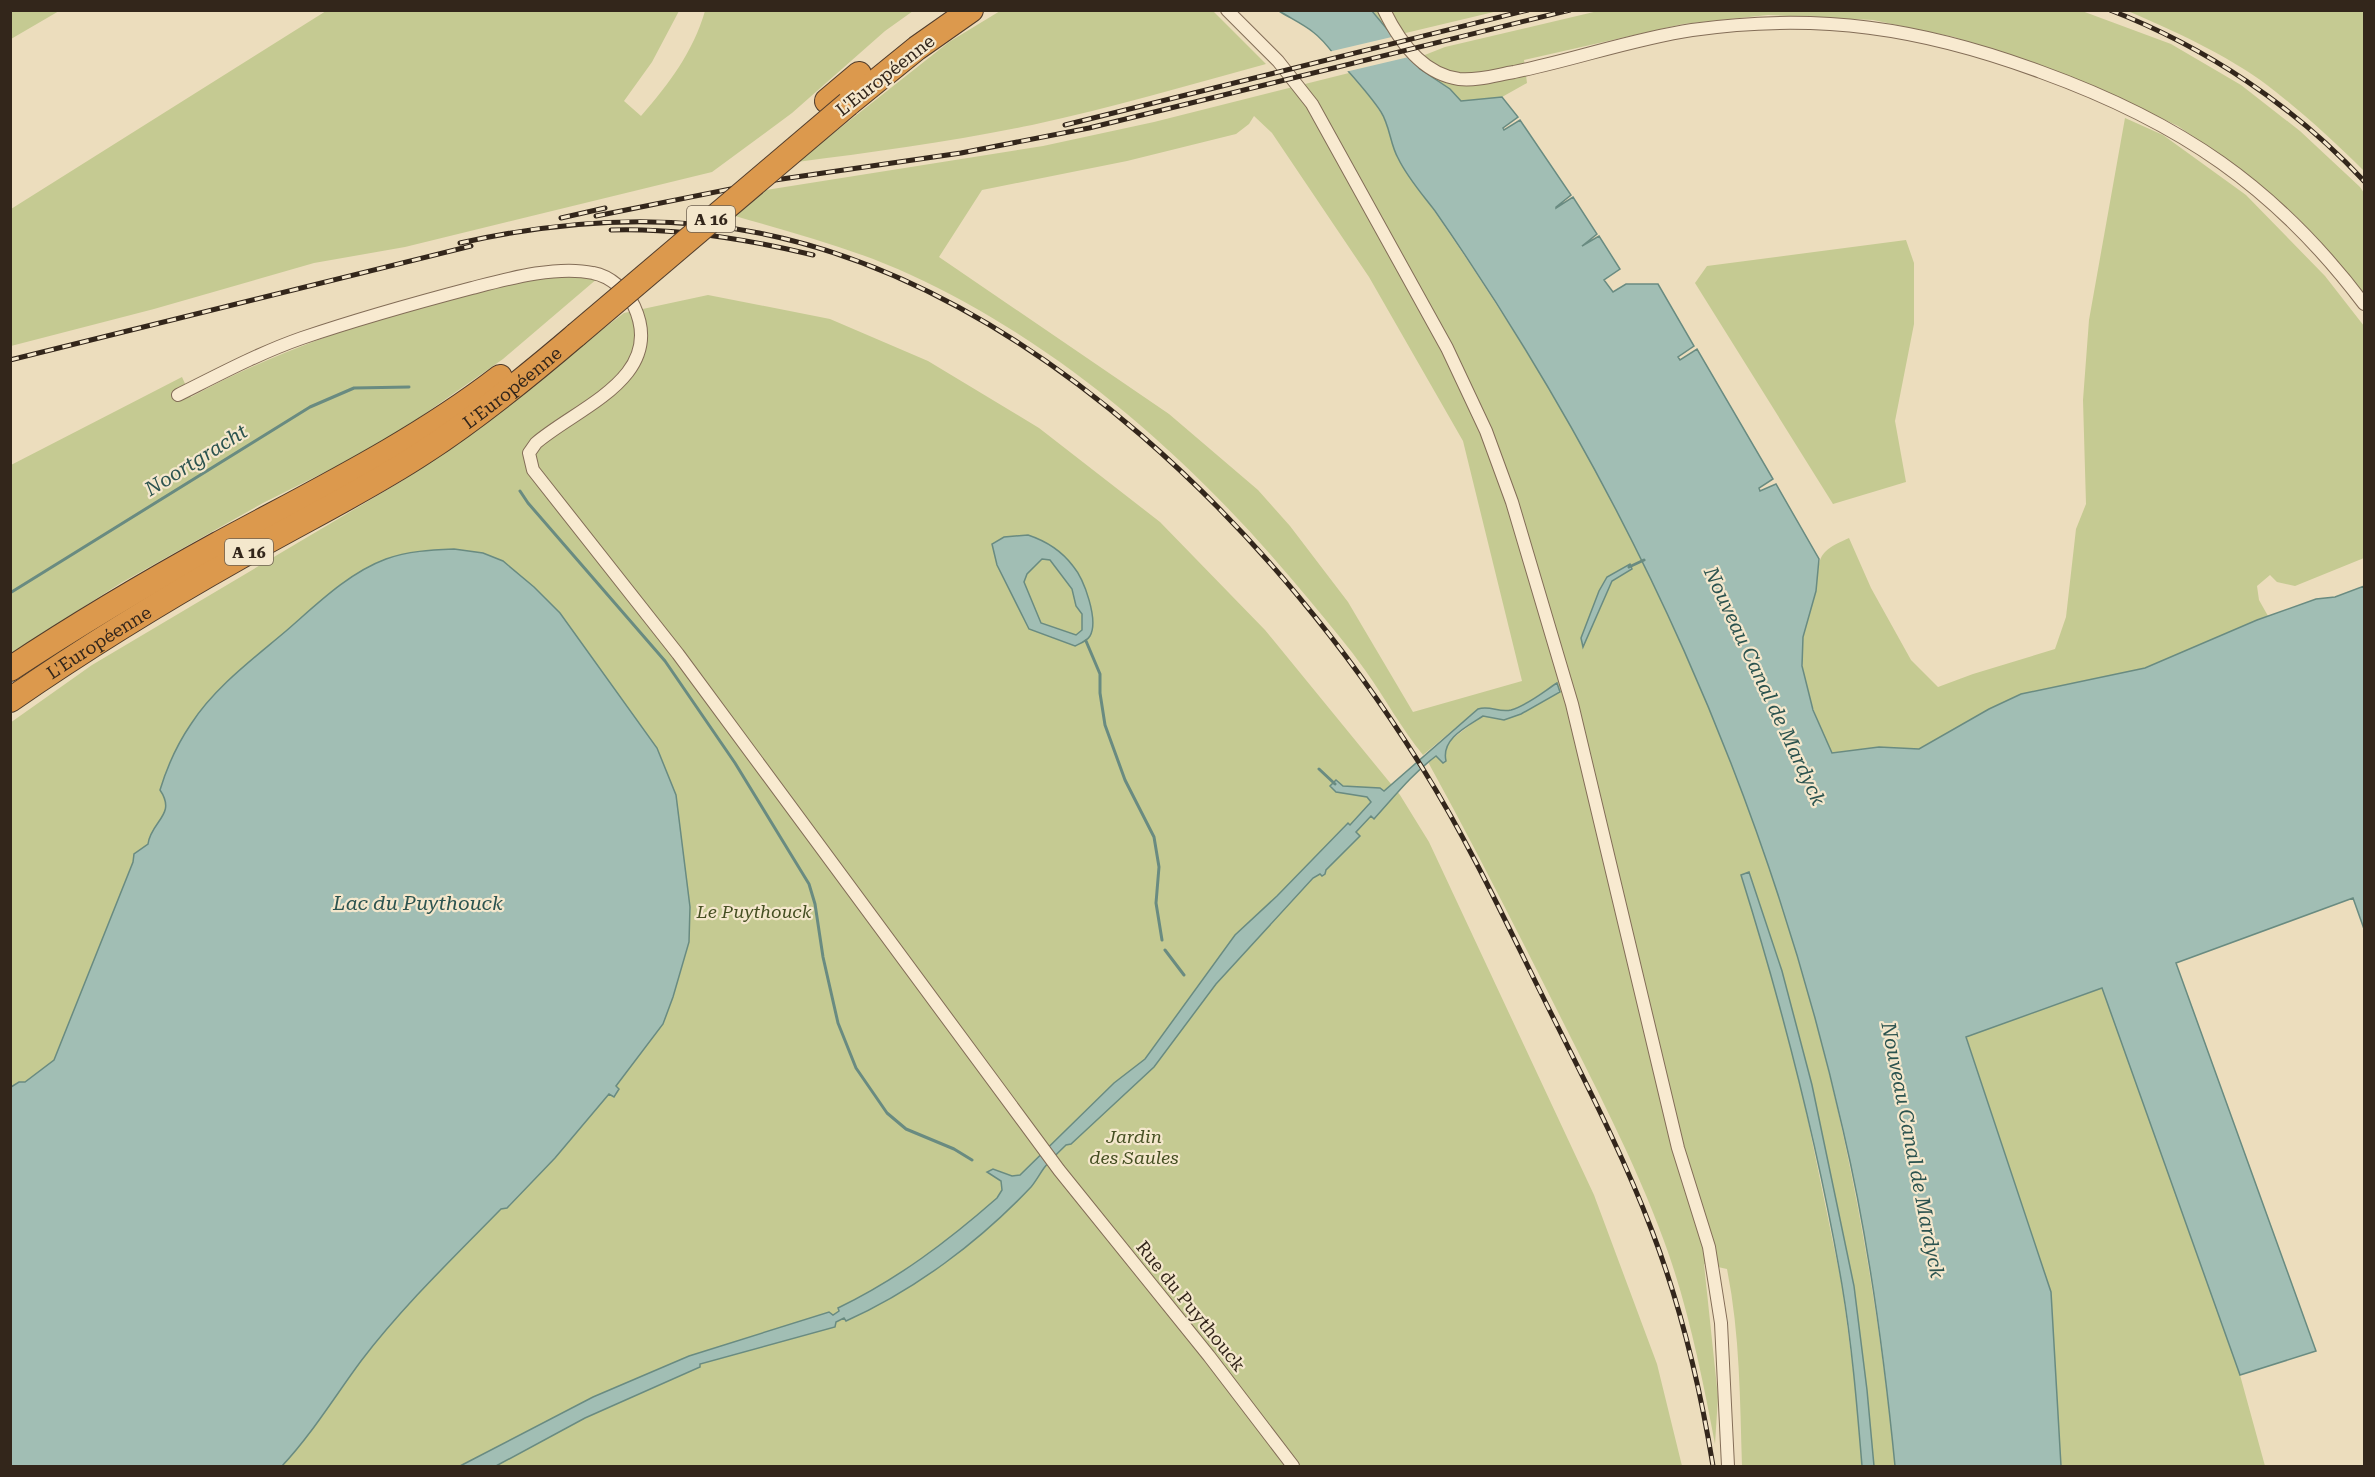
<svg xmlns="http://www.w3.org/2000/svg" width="2375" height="1477" font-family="'Roboto Serif',serif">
<rect width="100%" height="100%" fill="#ecddbd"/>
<path fill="#c5ca92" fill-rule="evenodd" d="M11 10H59V11L11 39Z
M326 11H679L652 62 624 101 641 116C669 84 693 52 705 11H913L885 31 792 113 712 172 405 247 314 263 154 309 11 346V209Z
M1000 11H1213L1266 64C1189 85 1111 108 1032 125 954 141 876 152 797 162L949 42Z
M1373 11H1498L1393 36Z
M1598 11H2082L2171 44 2241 85 2300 131 2360 187 2364 193V296L2344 269 2297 217 2244 172 2178 126 2076 79 1954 37 1873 20 1768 15 1683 24 1524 60 1527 83 1502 97 1461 101C1448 84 1426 77 1412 60L1445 47Z
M2128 11H2364V171C2334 141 2301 111 2267 85 2229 56 2172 30 2128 11Z
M1349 73C1360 86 1374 100 1382 115 1389 126 1390 139 1395 151 1400 165 1411 177 1419 189 1499 304 1573 422 1637 547 1783 836 1863 1145 1895 1466H1874L1867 1390 1854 1286 1812 1085 1782 971 1741 875 1771 971 1801 1087 1842 1286 1855 1385 1862 1466H1742C1740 1400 1740 1334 1727 1269L1704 1264 1718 1397 1715 1444C1703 1381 1690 1316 1669 1255 1641 1174 1600 1096 1562 1020 1518 933 1475 847 1428 762L1436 756 1440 758 1447 743 1483 715 1504 720 1558 683C1542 691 1528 705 1511 710 1499 713 1490 705 1478 709L1423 755C1401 728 1385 698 1365 670 1348 646 1329 624 1311 602 1202 469 1069 348 911 275 855 249 794 233 735 216L766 190 1043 146 1154 122ZM1254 116 1272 133 1369 277 1463 441 1522 681 1413 712 1348 602 1290 526 1258 490 1169 414 939 257 982 190 1127 161 1236 134 1249 124ZM1632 569 1612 581 1583 646 1581 638 1599 591 1607 577Z
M2125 118 2163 135 2246 195 2325 276 2364 326V558L2295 586 2277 582 2270 575 2257 586 2259 600 2268 616 2145 668 2021 694 1989 709 1919 749 1879 747 1832 753C1816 717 1797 677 1803 637 1805 622 1812 607 1815 592 1822 559 1812 554 1849 538L1871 588 1911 660 1938 687 1973 674 2055 649 2066 617 2076 529 2086 504 2083 400 2089 320Z
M1906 240 1914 263V324L1895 421 1906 482 1833 504 1695 283 1707 266Z
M531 270 598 278 503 359 413 422 367 451 263 503 121 583 11 653V465L182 377 191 397C297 339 416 307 531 270Z
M708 295 830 319 928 361 1039 428 1160 522 1265 630 1400 795 1429 842 1594 1195 1657 1364 1682 1466H11L10 723 92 665 402 481 624 313Z
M2103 988 2240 1375 2265 1466H2061L2051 1292 1966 1036Z"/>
<path fill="#a1beb4" stroke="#698b81" stroke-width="1.5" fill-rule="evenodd" d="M1279 11H1372L1420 69 1450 89 1461 101 1502 97 1518 117 1503 128 1504 130 1520 120 1571 195 1556 207V208L1573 197 1597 234 1582 246 1599 236 1620 269 1604 280 1613 292 1626 284H1658L1694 346 1678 357 1680 360 1697 349 1773 479 1759 488 1760 491 1776 484 1819 559 1816 591 1803 637 1802 666 1813 710 1832 753 1879 747 1919 749 1989 709 2021 694 2145 668 2257 620 2316 599 2335 597 2364 586V929L2353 898 2176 963 2316 1351 2240 1375 2102 988 1966 1037 2051 1292 2061 1466H1895C1884 1354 1869 1241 1843 1130 1767 795 1631 493 1435 211 1422 194 1407 177 1398 158 1390 144 1390 126 1381 112 1370 95 1354 78 1340 62 1332 52 1324 40 1313 32 1303 24 1290 18 1279 11Z
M1028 535C1046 541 1061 550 1073 566 1084 579 1099 620 1090 636 1087 641 1081 643 1075 646L1029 629 997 565 992 544 1004 537ZM1042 559 1050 560 1072 589 1076 606 1082 614V630L1076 635 1041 623 1024 582 1027 574Z
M454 549 483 553 503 561 534 587 560 613 657 748 676 795 690 907 689 942 673 997 663 1024 616 1086 619 1089 614 1097 609 1094 555 1158 507 1208 501 1209C453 1258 403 1306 361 1361 335 1396 312 1434 282 1466H11V1087L19 1082H25L54 1060 133 862 134 854 148 844C151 821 177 815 160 790 167 767 178 743 191 724 215 687 253 659 286 631 316 605 348 573 386 559 408 551 431 550 454 549Z
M1630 564 1632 569 1612 581 1583 647 1581 638 1599 591 1607 577Z
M1557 683 1560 692 1521 714 1504 720 1483 716C1466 727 1441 739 1446 761L1443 763 1436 756C1412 774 1394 797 1374 819L1371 816 1356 832 1360 836 1326 870 1325 874 1322 876 1320 874 1313 878 1216 984 1154 1067 1084 1132 1071 1144 1066 1145C1059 1152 1050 1160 1044 1168 1039 1175 1036 1181 1031 1187 979 1242 915 1290 846 1321L844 1318 836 1322 835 1327 700 1364V1367L585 1418 496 1466H460L593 1397 689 1356 829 1312 833 1315 839 1311 838 1308C898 1279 948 1241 997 1198L1002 1190 1001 1181 987 1172 993 1169 1012 1176 1020 1175 1114 1083 1145 1059 1235 935 1277 896 1348 823 1350 825 1371 802 1367 797 1336 792 1330 786 1336 780 1343 786 1380 788 1384 791 1478 709C1490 705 1499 713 1511 710 1528 705 1543 692 1557 683Z
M1749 872 1782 971 1812 1085 1854 1286 1867 1390 1874 1466H1862C1857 1406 1852 1345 1842 1285 1818 1146 1783 1009 1741 875Z"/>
<path fill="#ecddbd" d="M1396 36 1413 56 1345 72 1328 52Z"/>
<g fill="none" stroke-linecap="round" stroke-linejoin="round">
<path stroke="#698b81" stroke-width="3" d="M520 491 528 503 665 661 735 763 809 884 815 904 823 957 838 1023 856 1068 887 1113 906 1129 954 1149 972 1160
M1629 567 1644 560
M10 593 310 407 354 388 409 387
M1086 641 1100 674V693L1105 725 1125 780 1154 837 1159 867 1156 903 1162 940
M1319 769 1335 784
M1165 950 1184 975"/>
<defs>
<path id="minor" d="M1227 10 1278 61 1312 104 1447 348 1486 431 1512 502 1572 704 1678 1148 1709 1247 1721 1323 1728 1466
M1384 10C1399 41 1423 74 1459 79 1477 81 1496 75 1514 72 1574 60 1632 39 1692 30 1818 12 1922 28 2041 72 2179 122 2275 186 2364 304
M178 395C218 375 259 353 302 338 358 319 415 303 472 288 507 279 557 265 593 273 610 276 627 291 634 306 667 377 578 407 536 443L529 453 533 470 678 654 1059 1170 1209 1356 1293 1466"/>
<g id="motorway">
<path d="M827 101 859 74"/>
<path d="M848 104 917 48 971 10"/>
<path d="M10 669C78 624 147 583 218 544 314 492 413 444 500 377"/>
<path id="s1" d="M10 700C84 649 160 602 238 558 300 522 365 491 424 452 478 417 528 376 576 335"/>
</g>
</defs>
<use href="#minor" stroke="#836d57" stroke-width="14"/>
<use href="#motorway" stroke="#513c2b" stroke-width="26"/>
<use href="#minor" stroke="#f8ead0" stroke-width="12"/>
<use href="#motorway" stroke="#dc994d" stroke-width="24"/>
<defs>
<path id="rail" d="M2110 10C2206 47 2294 106 2364 181
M1065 125 1528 10
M596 216 775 180 961 153 1089 128 1570 10
M561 218 605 208
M611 230C679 228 747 239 813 255
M460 243C558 221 659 213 759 233 1035 288 1280 538 1423 769 1468 841 1504 918 1541 993 1580 1072 1621 1149 1652 1231 1681 1307 1700 1386 1713 1466
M10 360 471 246"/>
</defs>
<use href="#rail" stroke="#33261b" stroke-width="5"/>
<use href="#rail" stroke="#f4e7cc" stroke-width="3" stroke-dasharray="9" stroke-linecap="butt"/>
<defs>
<path id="motorway-bridge" d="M576 335 848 104"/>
</defs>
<use href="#motorway-bridge" stroke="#513c2b" stroke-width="26" stroke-linecap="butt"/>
<use href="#motorway-bridge" stroke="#dc994d" stroke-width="24"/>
</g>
<g text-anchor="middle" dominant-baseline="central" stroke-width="4.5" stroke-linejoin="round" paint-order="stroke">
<g fill="#f4e7cc" stroke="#6d6050" stroke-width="1.5">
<rect x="687" y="206" width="48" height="26" rx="4.5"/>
<rect x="225" y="539" width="48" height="26" rx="4.5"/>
</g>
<g font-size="16" font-weight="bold" fill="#33261b">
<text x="711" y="219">A 16</text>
<text x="249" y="552">A 16</text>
</g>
<g font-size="18" fill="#33261b" stroke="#f4e7cc">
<text transform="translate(885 75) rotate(-38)">L'Européenne</text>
<text stroke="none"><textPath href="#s1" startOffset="592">L'Européenne</textPath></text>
<text stroke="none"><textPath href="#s1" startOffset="106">L'Européenne</textPath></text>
<text transform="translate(1191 1306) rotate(51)">Rue du Puythouck</text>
</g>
<g font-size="18" font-style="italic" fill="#454f22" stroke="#f4e7cc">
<text x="754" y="911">Le Puythouck</text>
<text x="1134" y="1136">Jardin<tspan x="1134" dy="21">des Saules</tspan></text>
</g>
<g font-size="20" font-style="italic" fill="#2b534f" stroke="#f4e7cc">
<text transform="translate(196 460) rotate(-32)">Noortgracht</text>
<text transform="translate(1765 686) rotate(65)">Nouveau Canal de Mardyck</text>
<text x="418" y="903">Lac du Puythouck</text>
<text transform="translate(1913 1150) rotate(79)">Nouveau Canal de Mardyck</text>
</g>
</g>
<rect width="2375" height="1477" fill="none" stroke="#33261b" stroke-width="24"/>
</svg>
